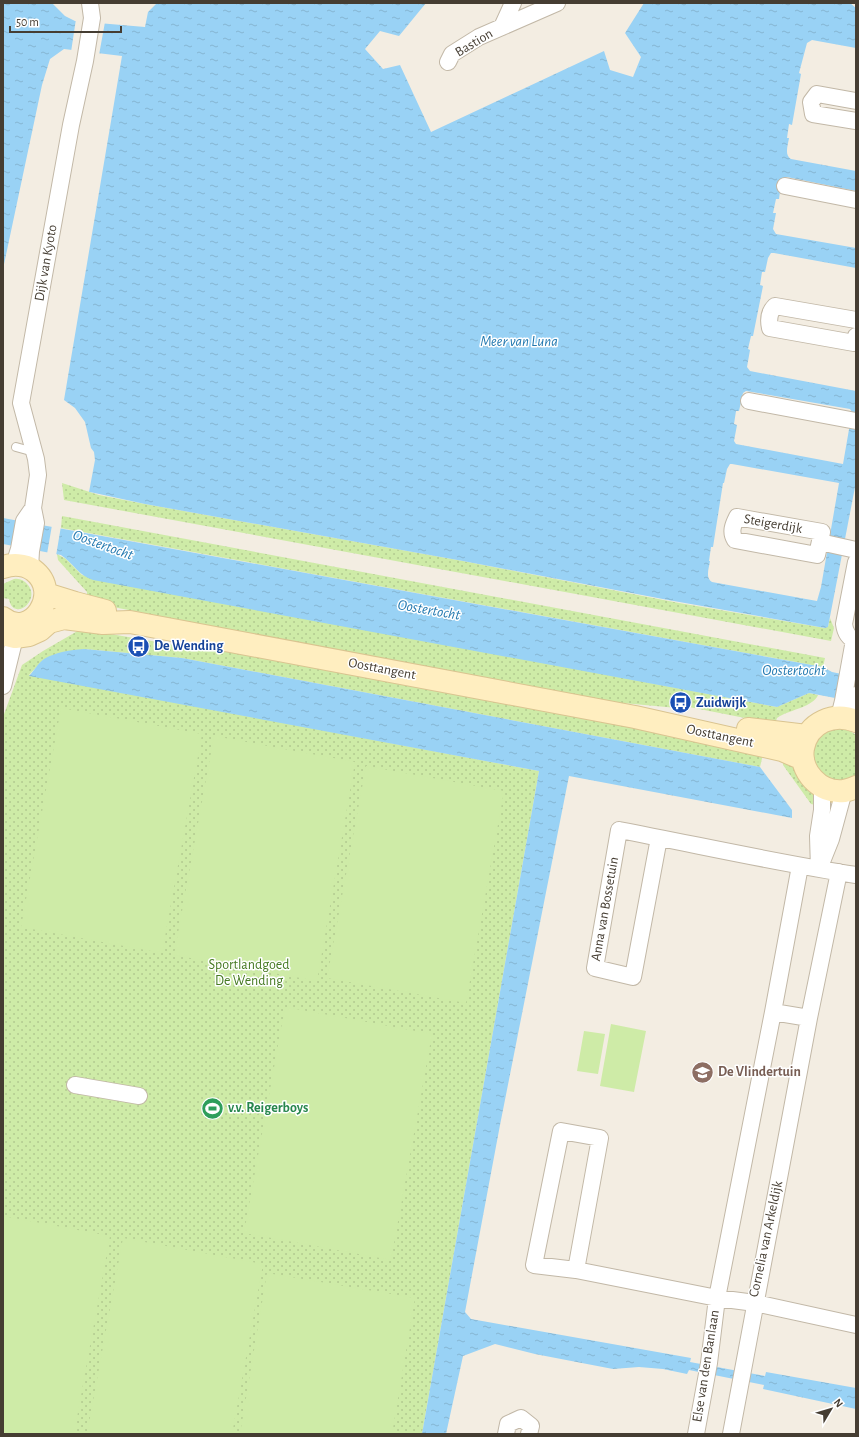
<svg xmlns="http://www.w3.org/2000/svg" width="859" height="1437" font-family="'Alegreya Sans',sans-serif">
<defs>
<pattern id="grass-dots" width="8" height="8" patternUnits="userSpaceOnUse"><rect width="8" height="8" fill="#ceeba7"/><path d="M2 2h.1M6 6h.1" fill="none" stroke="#b2ca90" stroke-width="1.8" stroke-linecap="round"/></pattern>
<pattern id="water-ripples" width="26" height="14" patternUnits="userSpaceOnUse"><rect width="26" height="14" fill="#99d2f5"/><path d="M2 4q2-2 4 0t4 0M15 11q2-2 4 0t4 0" fill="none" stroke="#85b5d2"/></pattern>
</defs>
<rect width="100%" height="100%" fill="#f3ede2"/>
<path fill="url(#grass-dots)" d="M62 483 99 495 145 504 463 561 679 603 825 628 828 627 830 618 834 628 831 641 64 500Z
M62 516 825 658 823 667 61 528Z
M57 554 66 559 82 575 777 707 809 693 818 695C814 706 791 710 780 716L777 718 775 724 679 705 677 708 601 701 87 602V592L58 560Z
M14 579C19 578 24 580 28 585 41 601 13 622 9 599L3 598V584Z
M81 629 199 649H217L764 750 760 767 182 658 84 649 43 660 29 675 539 771 422 1434H3V717L22 665 43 651Z
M838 728 850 731 856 735V775C822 800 790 737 838 728Z
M783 757 789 759 815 792 816 805 811 804 783 765Z"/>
<path fill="#ceeba7" d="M61 708 202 734 162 953 21 927Z
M214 736 355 762 317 981 174 955Z
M366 766 504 791 466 1003 327 978Z
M285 1007 432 1034 391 1260 244 1233Z
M611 1024 646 1031 634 1092 600 1086Z
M584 1031 605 1034 598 1074 577 1071Z
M3 1216 110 1236 74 1434H3Z
M123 1238 263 1264 232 1434H87Z
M267 1273 415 1298 392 1434H240Z"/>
<path fill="url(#water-ripples)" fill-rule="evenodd" d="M3 3H52L65 16 75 21 145 27 148 12 157 3H426L399 36 380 31 365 49 383 69 400 65 431 132 604 51 610 70 633 77 641 57 625 33 644 3H850L856 8V48L812 40 807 43 799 73 801 74 792 125 789 124 787 138H789C788 145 784 155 791 159L856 171V191L787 177 784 178 781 184 779 199H776L773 213H776L773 229 776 234 856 248V268L774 253H771L768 258 765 272H762L760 285 763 286 753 336H751L748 349 750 350 747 367 750 371 856 391V482L828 627 825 628 668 600 463 561 145 504 90 492H89L95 460 94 452 91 448 85 422 75 408 64 400 122 56 64 49 50 59 42 85 3 269ZM746 391 850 409 852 412 843 464 736 444 734 441 737 425 734 424 736 411H739L743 393ZM730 464H732L839 483 821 587 817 601 712 582C705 578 709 568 710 561H709L711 547H713L723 483H724L727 469Z
M3 518 823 667 832 672 856 677V702L809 693 777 707 93 580C79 576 73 563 61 555L3 544Z
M84 649 182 658 760 767 792 810V818L569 776 500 1125 465 1312 471 1319 691 1358 690 1362 765 1376 766 1372 856 1388V1409L763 1389 764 1385 689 1370 687 1374 663 1369 639 1367 613 1369 535 1354 495 1344 463 1356 446 1434H422L539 771 29 676C34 671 38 663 44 659 56 652 70 650 84 649Z"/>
<path fill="#f3ede2" d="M76 19 105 22 99 55 71 52Z
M52 525 61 526 56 556 47 554Z"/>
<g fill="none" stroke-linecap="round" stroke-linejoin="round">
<defs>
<path id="lane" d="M16 447 34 452"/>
<path id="street" d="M502 27 513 3
M448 62 452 54 479 37 557 3
M856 101 817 94 811 102 813 114 856 121
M785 186 856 200
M856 320 775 306C769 312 768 319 770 328L854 343 856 336
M749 401 856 421
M737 517 822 532 817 555 735 540C730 532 733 525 737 517Z
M820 542 856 550
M856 562 844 624C845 632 848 638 856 641
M14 565 19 549 24 521 33 508 38 475 36 459 21 403 71 125 85 61 92 18 90 3
M30 568 31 551 36 523 33 508
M3 686 15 637
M839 717 843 701 854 640
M853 720 856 695
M659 838 633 977 595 968 619 830C698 845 777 863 856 875
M821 864 831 839 844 791
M819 869 818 836 822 810V786
M773 1012 809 1018
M75 1085 139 1096
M576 1270 600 1138 561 1131 534 1265 576 1270 717 1298 755 1303 856 1325
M506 1434 508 1424 521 1418 531 1426 529 1434
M696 1434 709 1363 717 1298 773 1012 800 866
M731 1434 809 1018 839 872"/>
<path id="secondary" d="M3 567C12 564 24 564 33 570 64 593 30 641 3 618
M46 594 75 603 105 611
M3 634 15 637 29 635 40 630 49 622 64 618 103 623 130 622 635 717 782 750 803 759
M856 721C834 712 808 722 803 748 799 771 820 794 844 791 848 790 852 789 856 787
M748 729 807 736"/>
</defs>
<use href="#lane" stroke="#c2b8a7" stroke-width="10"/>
<use href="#street" stroke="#c2b8a7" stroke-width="18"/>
<use href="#secondary" stroke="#dac490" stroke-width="24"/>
<use href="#lane" stroke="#fff" stroke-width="8"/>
<use href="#street" stroke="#fff" stroke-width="16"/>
<use href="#secondary" stroke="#ffeec0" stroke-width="22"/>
</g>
<defs>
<symbol id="bus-disc" viewBox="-11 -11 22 22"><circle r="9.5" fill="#1a4fb4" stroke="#fff"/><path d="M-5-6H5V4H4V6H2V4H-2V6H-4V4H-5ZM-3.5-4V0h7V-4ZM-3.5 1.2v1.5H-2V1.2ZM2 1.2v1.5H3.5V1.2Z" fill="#fff"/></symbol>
<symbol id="school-disc" viewBox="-11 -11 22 22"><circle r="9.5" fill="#8d6e63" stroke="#fff"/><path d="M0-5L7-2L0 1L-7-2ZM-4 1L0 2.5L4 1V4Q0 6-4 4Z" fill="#fff"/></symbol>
<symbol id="stadium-disc" viewBox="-11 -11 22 22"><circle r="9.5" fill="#2e9e5b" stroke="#fff"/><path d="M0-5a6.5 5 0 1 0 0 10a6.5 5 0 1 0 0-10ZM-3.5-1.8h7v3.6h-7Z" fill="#fff"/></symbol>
</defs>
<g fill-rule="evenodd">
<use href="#bus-disc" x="126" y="634" width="25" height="25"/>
<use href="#bus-disc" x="668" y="690" width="25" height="25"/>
<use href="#school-disc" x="690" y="1060" width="25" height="25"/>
<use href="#stadium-disc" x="200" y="1096" width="25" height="25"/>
</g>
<g text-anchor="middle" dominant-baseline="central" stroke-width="3" stroke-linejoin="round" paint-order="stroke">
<g font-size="14" fill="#453d32" stroke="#fff">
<text transform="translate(474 43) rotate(-31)">Bastion</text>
<text transform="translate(46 263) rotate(-80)">Dijk van Kyoto</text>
<text transform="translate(773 524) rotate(10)">Steigerdijk</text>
<text transform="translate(382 669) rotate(11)">Oosttangent</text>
<text transform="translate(720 736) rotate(12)">Oosttangent</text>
<text transform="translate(605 909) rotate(-80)">Anna van Bossetuin</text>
<text transform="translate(766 1239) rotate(-78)">Cornelia van Arkeldijk</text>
<text transform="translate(706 1366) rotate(-81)">Else van den Banlaan</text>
</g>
<g font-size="14" font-weight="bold" fill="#164399" stroke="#fff" text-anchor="start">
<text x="154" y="646">De Wending</text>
<text x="696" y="703">Zuidwijk</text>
</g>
<g font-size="14" fill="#467a22" stroke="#fff">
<text x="249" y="965">Sportlandgoed<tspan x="249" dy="16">De Wending</tspan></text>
</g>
<g font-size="14" font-weight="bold" fill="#785e54" stroke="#fff" text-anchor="start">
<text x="718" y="1072">De Vlindertuin</text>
</g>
<g font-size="14" font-weight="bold" fill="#27864d" stroke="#fff" text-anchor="start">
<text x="228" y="1108">v.v. Reigerboys</text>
</g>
<g font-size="15" font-style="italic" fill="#2379b0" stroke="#fff">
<text x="519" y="341">Meer van Luna</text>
<text transform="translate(103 545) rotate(20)">Oostertocht</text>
<text transform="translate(429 610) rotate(10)">Oostertocht</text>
<text x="794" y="670">Oostertocht</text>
</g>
</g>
<rect width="859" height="1437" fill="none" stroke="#453d32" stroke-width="8"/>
<g transform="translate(831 1409) rotate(52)" stroke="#ffffff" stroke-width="3" paint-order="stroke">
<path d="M0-3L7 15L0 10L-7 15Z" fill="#453d32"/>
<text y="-6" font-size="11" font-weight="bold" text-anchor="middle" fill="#453d32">N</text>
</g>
<path d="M10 26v6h111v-6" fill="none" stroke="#453d32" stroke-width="2"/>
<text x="16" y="26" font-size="12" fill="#453d32" stroke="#ffffff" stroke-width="3" paint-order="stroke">50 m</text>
</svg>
